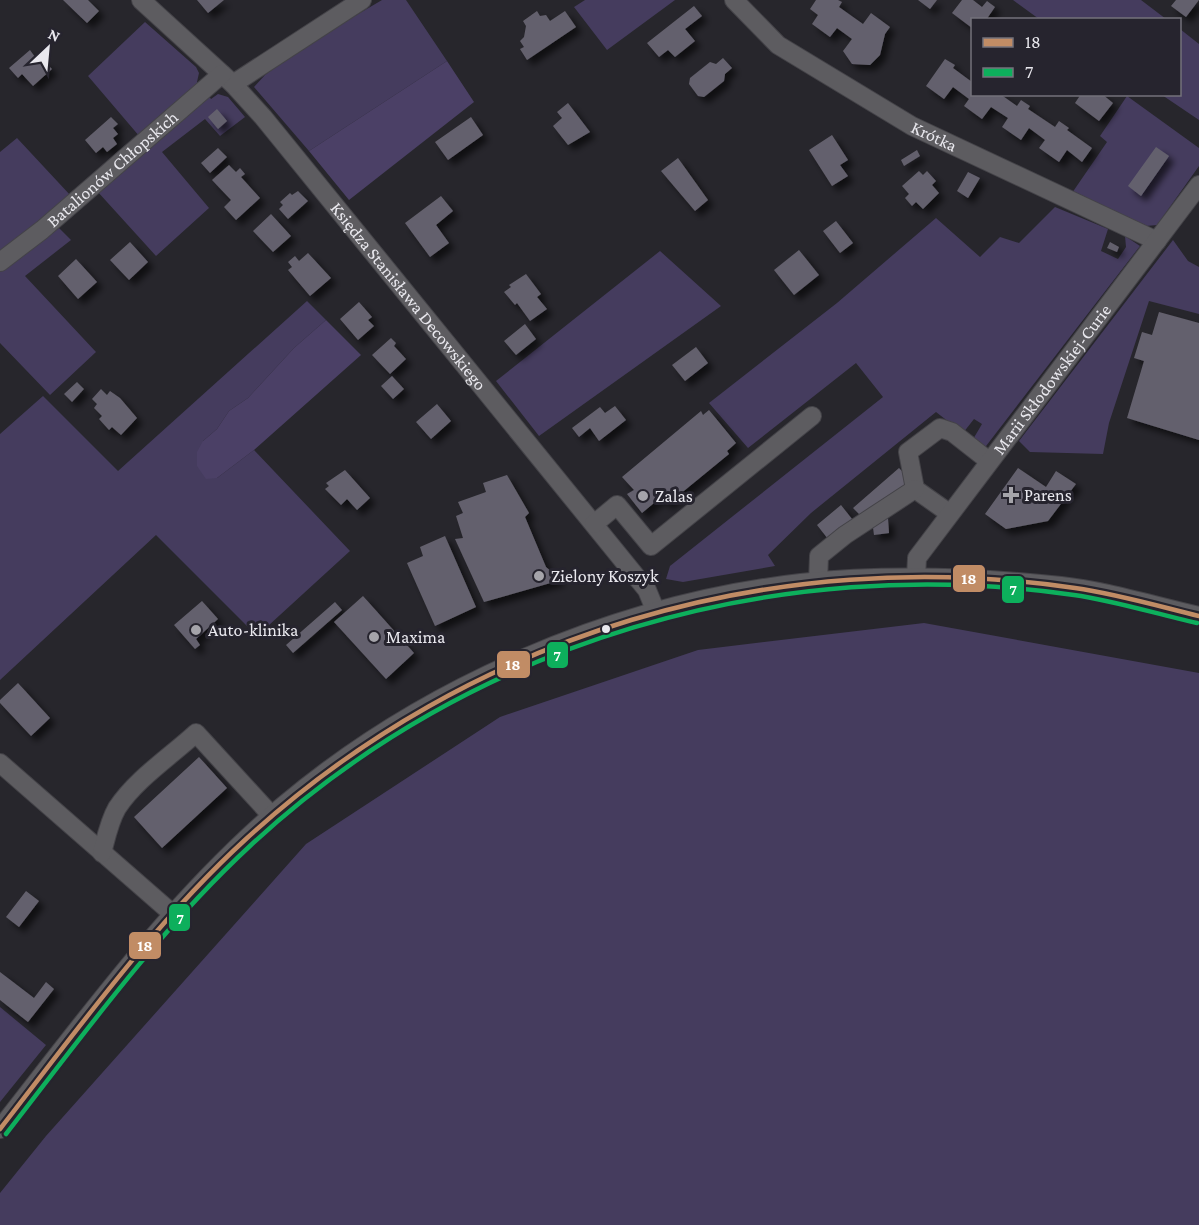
<svg xmlns="http://www.w3.org/2000/svg" width="1199" height="1225" font-family="'Crimson Pro',serif">
<defs>
<filter id="shadow"><feDropShadow dx="5.5" dy="5.5" stdDeviation="3" flood-color="#0009"/></filter>
</defs>
<rect width="100%" height="100%" fill="#27262c"/>
<path fill="#453c5e" d="M382 0H406L447 61 309 151 254 87 265 75 281 63 282 59Z
M585 0H675L607 50 574 7Z
M1013 0H1141L1166 19H1039Z
M145 22 196 67 199 73 197 82 199 85 140 137 88 76Z
M1180 29 1199 44V120L1162 95 1180 94Z
M218 94 228 97 245 117 220 136 205 119 162 152 209 208 156 256 97 191 209 96 211 99Z
M1127 96 1199 148V166L1157 225 1146 226 1072 193 1107 142 1100 136Z
M17 138 71 196 0 253V152Z
M1055 207 1108 229 1101 251 1118 259 1126 247 1125 236 1140 246 983 450 972 441 982 424 974 419 963 433 936 412 811 513 768 555 775 566 683 582 666 579 670 566 883 397 856 363 748 448 709 403 837 303 936 218 980 257 1000 237 1019 243Z
M55 224 71 240 25 276 96 352 50 395 0 343V267Z
M1173 240 1188 261 1199 267V314L1149 301 1109 423 1103 454 1030 452 1019 441Z
M660 251 721 306 539 436 496 381Z
M307 301 326 320 294 348 248 398 229 411 217 429 203 441 217 478 254 450 350 551 257 636 156 535 0 680V434L43 396 118 471Z
M924 623 1199 673V1225H0V1193L46 1136 306 844 500 717 698 650Z
M0 1007 46 1045 0 1102Z"/>
<path fill="#4b4066" d="M447 61 474 102 349 200 309 151Z
M326 320 361 355 254 450 217 478 206 479 197 466V452L203 441 217 429 229 411 248 398 294 348Z"/>
<path fill="#64616d" filter="url(#shadow)" d="M63 0H88L99 11 87 23Z
M197 0H224L208 13Z
M816 0H838L842 2 839 7 863 24 871 13 890 27 885 34 880 55 870 65 852 64 843 51 852 39 837 28 830 37 812 24 818 15 810 9Z
M918 0H937L930 9Z
M962 0H973L982 7 987 1 995 7 986 20H972V28L952 13Z
M1176 0H1199L1186 17 1171 6Z
M694 6 702 16 685 29 695 41 675 57 668 50 659 57 647 43Z
M537 11 540 16 546 15 550 21 565 11 576 27 527 60 520 49 524 47 520 41 524 37 526 26 523 21Z
M30 50 40 64 44 61 52 69 33 86 22 74 18 78 9 68Z
M723 58 732 68 725 74 724 81 704 97 698 96 689 84 690 78 710 62 716 64Z
M945 59 955 65 953 68 972 82V94H1000L1017 106 1021 100 1030 106 1028 109 1055 127 1059 121 1069 128 1067 130 1092 148 1082 162 1067 150 1059 162 1039 148 1045 140 1029 128 1021 140 1002 127 1008 118 991 107 982 119 964 106 969 99 953 87 944 99 926 86Z
M1081 94H1102L1113 103 1099 121 1075 103Z
M568 103 590 132 568 145 553 126 562 118 557 112Z
M217 109 227 121 218 129 208 117Z
M111 117 118 124 113 128 118 134 113 138 117 144 107 152 103 147 96 153 85 140Z
M471 117 483 135 448 160 435 142Z
M832 135 848 160 840 165 848 176 832 186 809 150Z
M1156 147 1169 156 1141 196 1128 186Z
M218 148 227 157 210 173 201 163Z
M917 150 920 156 904 166 901 160Z
M678 158 708 200 695 211 661 171Z
M229 165 236 172 240 168 245 174 241 177 260 198 236 220 224 207 231 200 212 180Z
M919 171 923 175 927 171 936 181 932 185 939 193 923 209 916 202 912 206 905 198 909 194 902 186Z
M968 172 980 178 968 198 957 191Z
M298 191 308 201 288 219 279 209 283 205 280 202 290 193 292 195Z
M441 196 453 211 436 225 449 243 430 257 405 223Z
M271 214 291 236 273 252 253 231Z
M836 221 853 243 840 253 823 231Z
M130 242 148 262 129 280 110 260Z
M1110 242 1119 247 1117 252 1107 248Z
M799 250 819 275 794 295 774 270Z
M308 253 331 278 310 296 288 270 292 267 288 262 295 256 299 261Z
M76 259 97 282 78 299 58 276Z
M526 274 541 294 537 297 547 309 530 321 517 303 515 305 504 292 511 287 509 285Z
M359 302 372 317 368 320 374 326 358 340 340 319Z
M1159 312 1199 323V440L1127 418 1144 361 1134 358 1142 332 1152 335Z
M525 324 536 339 516 355 504 341Z
M391 338 396 343 394 346 406 359 390 374 372 355Z
M696 347 708 363 685 381 672 365Z
M392 376 404 389 393 399 381 386Z
M77 382 84 389 72 402 64 394Z
M101 389 107 395 110 391 120 398 137 418 121 435 112 427 109 430 99 419 102 416 94 408 97 404 92 399Z
M437 404 451 421 431 439 416 422Z
M615 406 626 420 599 441 590 428 579 437 572 428 600 407 605 413Z
M709 410 736 443 727 451 729 454 668 504 660 498 642 513 627 494 634 490 622 477 701 411 703 415Z
M899 468 911 480 865 520 853 508Z
M1018 468 1046 487 1056 471 1076 484 1048 521 1006 529 985 514Z
M345 470 370 498 357 510 347 499 341 505 325 489 329 486 326 483Z
M507 475 529 513 525 517 546 567 561 580 484 602 455 539 463 538 456 516 463 513 458 502 486 492 483 483Z
M841 505 852 519 828 539 817 525Z
M888 518 889 533 874 535 872 520Z
M445 536 476 607 435 626 407 563 423 556 420 547Z
M363 596 414 653 386 679 334 622Z
M202 601 218 619 196 639 200 645 195 649 174 625Z
M335 602 342 610 293 653 286 645Z
M18 683 50 718 31 736 0 703V700Z
M199 757 227 788 162 848 134 817Z
M26 891 39 901 19 927 6 917Z
M0 972 34 998 46 982 54 989 28 1022 0 1000Z"/>
<g fill="none" stroke-linecap="round" stroke-linejoin="round">
<defs>
<g id="minor">
<path id="s1" d="M141 0 233 84 263 117 647 590 656 612"/>
<path id="s2" d="M734 0 778 45 912 126 1157 241"/>
<path d="M233 84 362 0"/>
<path id="s3" d="M0 262 42 230 222 74"/>
<path d="M949 513 915 489 908 452 940 428 952 432 989 461"/>
<path d="M594 524 617 505 651 546 812 416"/>
<path id="s4" d="M916 577 917 558 1199 185"/>
<path d="M818 582 819 556 845 535 915 489"/>
<path d="M0 763 174 915"/>
<path d="M102 853C106 838 109 822 117 808 136 779 171 756 196 733L272 816"/>
<path d="M0 1129C88 1017 174 898 283 806 425 686 616 604 801 583 887 574 975 577 1061 586 1107 591 1154 606 1199 616"/>
</g>
</defs>
<use href="#minor" stroke="#444348" stroke-width="20"/>
<use href="#minor" stroke="#5d5c60" stroke-width="18"/>
<defs>
<path id="bus-1" d="M0 1129C78 1029 153 924 246 839 471 633 774 544 1075 588 1117 594 1158 606 1199 616"/>
<path id="bus-2" d="M6 1134C83 1035 158 931 251 845 471 641 777 552 1074 595 1116 601 1156 614 1197 623"/>
</defs>
<use href="#bus-1" stroke="#26242e" stroke-width="9"/>
<use href="#bus-2" stroke="#26242e" stroke-width="9"/>
<use href="#bus-1" stroke="#c18c65" stroke-width="4.5"/>
<use href="#bus-2" stroke="#0daf5c" stroke-width="4.5"/>
</g>
<g fill="#a5a4aa" stroke="#26242e" stroke-width="2">
<path d="M1008 486h6v6h6v6h-6v6h-6v-6h-6v-6h6z"/>
<circle cx="643" cy="496" r="6"/>
<circle cx="539" cy="576" r="6"/>
<circle cx="196" cy="630" r="6"/>
<circle cx="374" cy="637" r="6"/>
</g>
<circle fill="#e9e8ee" stroke="#26242e" stroke-width="2" cx="606" cy="629" r="5"/>
<g text-anchor="middle" dominant-baseline="central" stroke-width="6" stroke-linejoin="round" paint-order="stroke">
<g font-size="18" fill="#e9e8ee" stroke="#26242e">
<text stroke="none"><textPath href="#s2" startOffset="244">Krótka</textPath></text>
<text stroke="none"><textPath href="#s3" startOffset="146">Batalionów Chłopskich</textPath></text>
<text stroke="none"><textPath href="#s1" startOffset="400">Księdza Stanisława Decowskiego</textPath></text>
<text stroke="none"><textPath href="#s4" startOffset="243">Marii Skłodowskiej-Curie</textPath></text>
</g>
<g font-size="18" fill="#e9e8ee" stroke="#26242e" text-anchor="start">
<text x="1024" y="495">Parens</text>
<text x="655" y="496">Zalas</text>
<text x="551" y="576">Zielony Koszyk</text>
<text x="208" y="630">Auto-klinika</text>
<text x="386" y="637">Maxima</text>
</g>
</g>
<g stroke="#26242e" stroke-width="2">
<rect x="952" y="564" width="34" height="29" rx="6" fill="#c18c65"/>
<rect x="1001" y="575" width="24" height="29" rx="6" fill="#0daf5c"/>
<rect x="546" y="641" width="23" height="28" rx="6" fill="#0daf5c"/>
<rect x="496" y="650" width="35" height="29" rx="6" fill="#c18c65"/>
<rect x="168" y="903" width="23" height="29" rx="6" fill="#0daf5c"/>
<rect x="128" y="931" width="34" height="29" rx="6" fill="#c18c65"/>
</g>
<g font-size="16" text-anchor="middle" font-weight="bold" fill="#fff">
<text x="969" y="584">18</text>
<text x="1013" y="595">7</text>
<text x="557" y="661">7</text>
<text x="513" y="670">18</text>
<text x="180" y="924">7</text>
<text x="145" y="951">18</text>
</g>
<rect x="971" y="18" width="210" height="78" fill="#26242e" stroke="#74727b" stroke-width="1.5"/>
<rect x="983" y="38" width="30" height="9" fill="#c18c65" stroke="#74727b" stroke-width="1.5"/>
<text x="1025" y="48" font-size="18" fill="#e9e8ee">18</text>
<rect x="983" y="68" width="30" height="9" fill="#0daf5c" stroke="#74727b" stroke-width="1.5"/>
<text x="1025" y="78" font-size="18" fill="#e9e8ee">7</text>
<g transform="translate(48 48) rotate(26)" stroke="#26242e" stroke-width="4.5" paint-order="stroke">
<path d="M0-4.5L10 22L0 15L-10 22Z" fill="#e9e8ee"/>
<text y="-9" font-size="16" font-weight="bold" text-anchor="middle" fill="#e9e8ee">N</text>
</g>
</svg>
